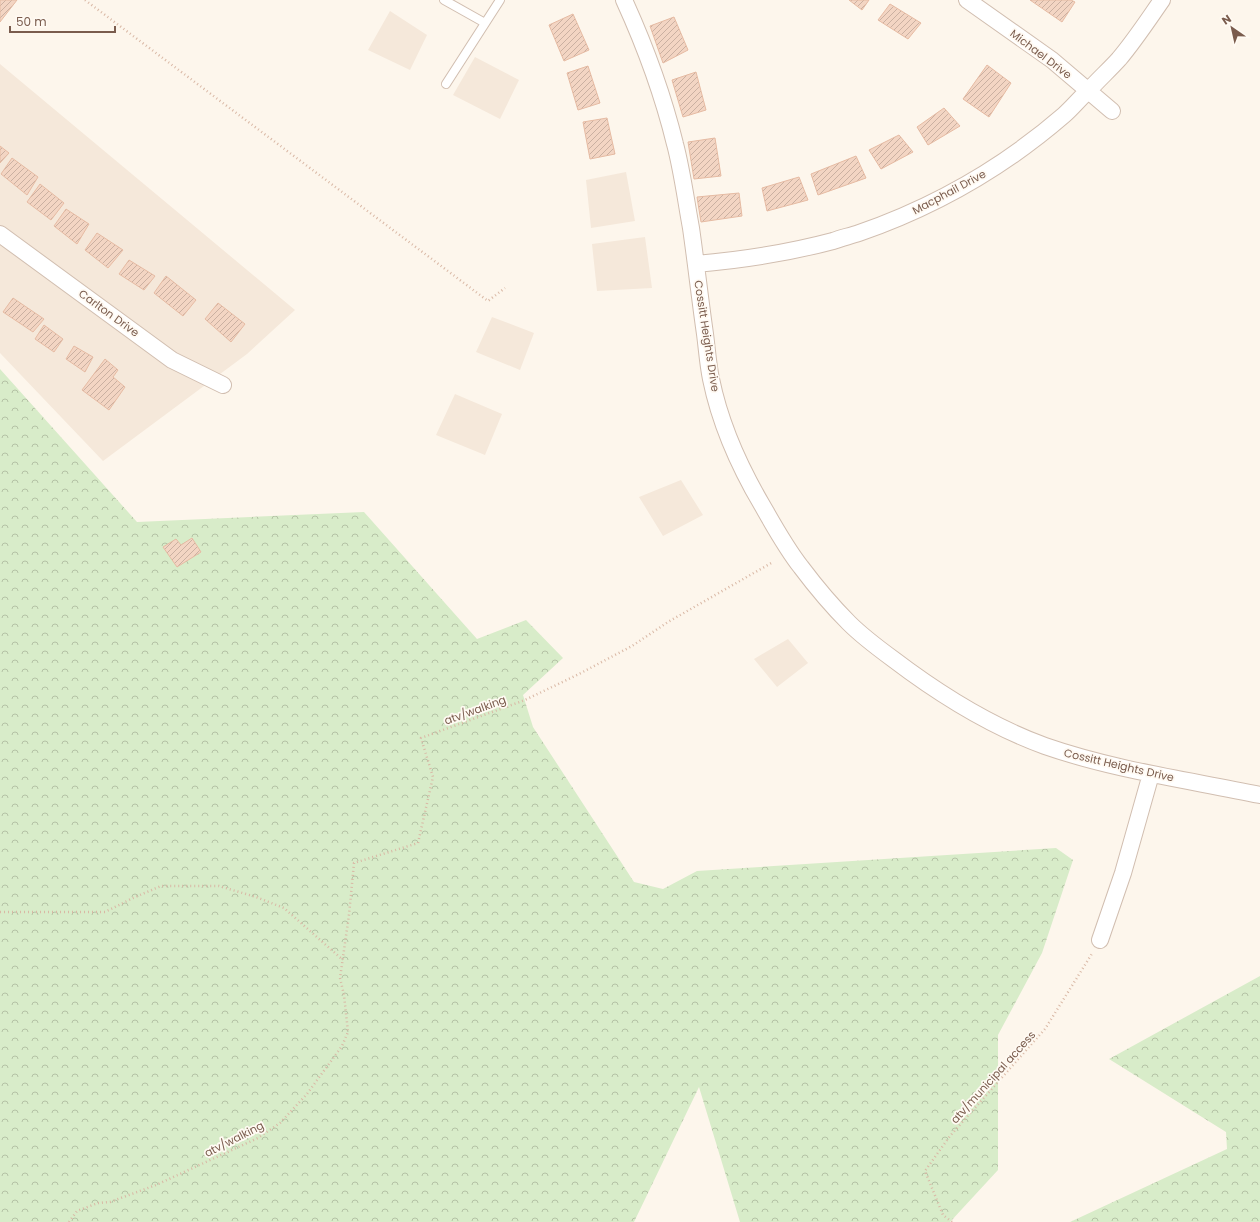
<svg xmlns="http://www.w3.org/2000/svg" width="1260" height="1222" font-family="Poppins,sans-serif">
<defs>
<pattern id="forest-crowns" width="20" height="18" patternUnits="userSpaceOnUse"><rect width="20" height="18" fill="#d8ecc9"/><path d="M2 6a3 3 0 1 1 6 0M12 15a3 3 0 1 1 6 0" fill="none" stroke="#b4c2a5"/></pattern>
<pattern id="building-hatch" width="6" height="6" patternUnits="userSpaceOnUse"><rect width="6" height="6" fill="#f3d5c3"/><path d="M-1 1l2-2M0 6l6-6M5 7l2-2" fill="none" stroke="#cab0a1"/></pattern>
</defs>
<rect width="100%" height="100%" fill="#fdf6ec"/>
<path fill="#f5e8da" d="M390 11 427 35 410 70 368 50Z
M475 57 519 80 500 119 453 95Z
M0 64 295 310 247 354 103 461 0 353Z
M626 172 635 221 591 228 586 180Z
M645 237 652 288 597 291 592 244Z
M492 317 534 333 520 370 476 352Z
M455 394 502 414 485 455 436 435Z
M681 480 703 515 663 536 639 497Z
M788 639 808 663 777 687 754 659Z"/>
<path fill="url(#forest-crowns)" d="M0 369 137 522 364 512 477 639 526 620 563 658 523 695 533 727 634 882 663 889 697 871 1056 848 1073 860 1042 953 998 1035V1170L950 1222H740L699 1087 634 1222H0Z
M1260 976V1222H1070L1227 1149 1226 1132 1109 1059Z"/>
<path fill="url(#building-hatch)" stroke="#e6bba3" d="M0 0H17L0 22Z
M849 0H869L862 10Z
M1030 0H1071L1075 2 1062 22Z
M890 4 921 23 908 39 878 20Z
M573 14 589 50 564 61 549 25Z
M674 17 688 50 663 63 650 26Z
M987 65 1011 83 989 117 963 99Z
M588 66 600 103 578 110 567 73Z
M696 72 706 110 683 117 672 80Z
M944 108 960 126 928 145 917 127Z
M607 118 615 154 590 159 583 122Z
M899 135 913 152 881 169 869 150Z
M715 138 721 176 694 179 688 142Z
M0 146 9 153 0 163Z
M856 156 866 178 818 195 811 174Z
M12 158 38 177 27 195 1 174Z
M799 177 808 200 767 211 762 188Z
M40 184 64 203 51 220 27 202Z
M739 193 742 216 701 222 697 197Z
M66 209 89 224 77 244 54 226Z
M97 233 123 250 108 268 85 250Z
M129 260 155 276 144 290 119 274Z
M166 276 196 300 183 316 154 293Z
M13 298 44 319 33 332 3 312Z
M218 303 245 324 231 342 205 319Z
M44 325 63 339 54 352 35 339Z
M74 346 93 357 85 372 66 359Z
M105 359 118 370 113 377 125 387 109 410 82 390Z
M192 538 201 552 177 567 163 547 176 539 181 545Z"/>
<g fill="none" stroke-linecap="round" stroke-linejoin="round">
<defs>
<path id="lane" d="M444 0 485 23
M446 84 500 0"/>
<path id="street" d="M624 0C645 46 663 95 675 144 682 170 686 201 691 228 696 263 700 299 705 334 707 349 708 365 711 379 720 423 739 466 762 505 774 526 786 548 801 567 816 587 832 606 849 623 862 636 878 648 893 659 939 694 990 726 1045 746 1114 770 1188 780 1260 795
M967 0 1052 60 1112 111
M0 234 172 360 223 385
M696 264C742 260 788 253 833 241 841 238 850 236 859 233 934 207 1004 167 1064 115 1073 107 1081 97 1090 89 1099 79 1110 69 1119 59 1135 40 1148 20 1162 0
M1100 940 1123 873 1151 774"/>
</defs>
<use href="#lane" stroke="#d1beb0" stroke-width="10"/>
<use href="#street" stroke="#d1beb0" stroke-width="18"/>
<path stroke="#d9b8a5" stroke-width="2.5" stroke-dasharray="1 3" stroke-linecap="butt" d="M85 0 488 301 505 288
M0 912H105L133 898 161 886H219L256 897 284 908 343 960
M69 1222 77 1211 98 1203 110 1202 156 1185 258 1138 280 1123 307 1094 342 1046 348 1032 344 995 340 978 349 915 354 863 418 843 433 777 421 738 525 700 579 674 632 646 668 622 773 562
M952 1222 943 1215 925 1171 950 1136 1045 1029 1093 952"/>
<use href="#lane" stroke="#fff" stroke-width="8"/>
<use href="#street" stroke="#fff" stroke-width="16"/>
</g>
<g text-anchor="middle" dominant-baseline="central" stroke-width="3.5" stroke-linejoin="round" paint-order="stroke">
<g font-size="11" fill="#7a5c4d" stroke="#fffaf3">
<text transform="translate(1041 54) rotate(37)">Michael Drive</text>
<text transform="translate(949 192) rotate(-28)">Macphail Drive</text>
<text transform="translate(109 313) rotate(36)">Carlton Drive</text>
<text transform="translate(707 336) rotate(81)">Cossitt Heights Drive</text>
<text transform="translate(475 710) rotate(-20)">atv/walking</text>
<text transform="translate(1119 765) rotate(13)">Cossitt Heights Drive</text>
<text transform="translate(993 1077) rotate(-48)">atv/municipal access</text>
<text transform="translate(234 1139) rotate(-27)">atv/walking</text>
</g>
</g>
<g transform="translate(1232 28) rotate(326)" stroke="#fffaf3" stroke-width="3" paint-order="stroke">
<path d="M0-3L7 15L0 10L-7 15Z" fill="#7a5c4d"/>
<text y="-6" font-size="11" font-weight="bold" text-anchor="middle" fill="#7a5c4d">N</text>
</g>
<path d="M10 26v6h105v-6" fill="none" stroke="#7a5c4d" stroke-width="2"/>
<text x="16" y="26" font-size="12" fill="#7a5c4d" stroke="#fffaf3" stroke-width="3" paint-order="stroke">50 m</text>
</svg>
